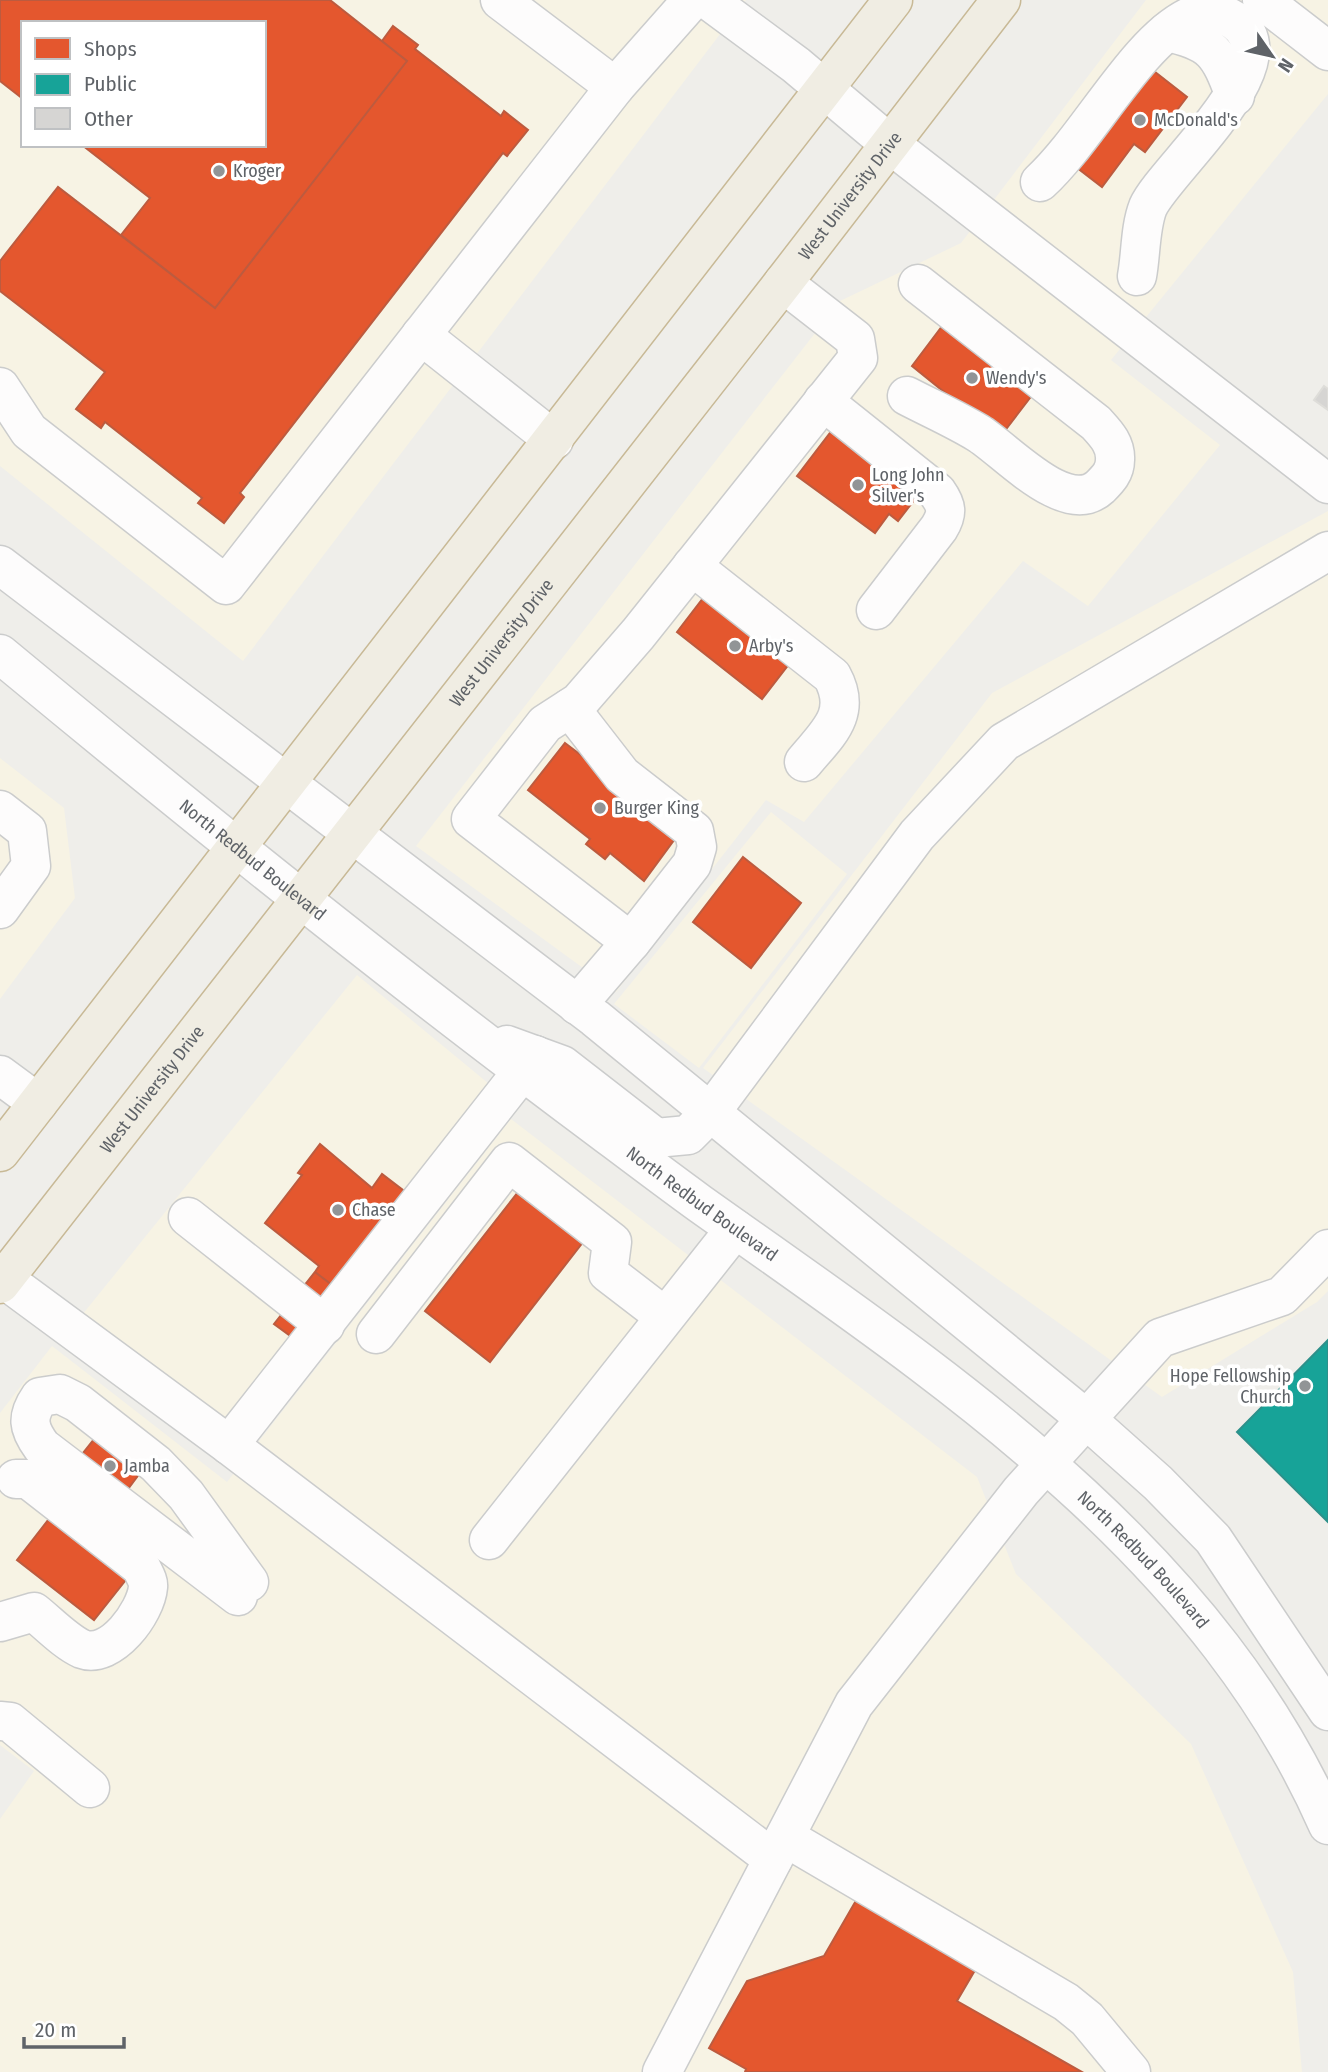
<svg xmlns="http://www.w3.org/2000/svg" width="1328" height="2072" font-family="'Fira Sans Condensed',sans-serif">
<rect width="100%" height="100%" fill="#efeeea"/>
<path fill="#f7f3e4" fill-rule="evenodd" d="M0 0H746L243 661 0 466ZM23 23H264V145H23Z
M1146 0H1328V94L1111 360 1220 445 1088 606 1023 561 804 822 766 800 616 992 416 846 840 301 961 243Z
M1328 511V1291L1317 1302 1162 1397 703 1068 992 693Z
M0 758 64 808 75 898 0 999Z
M771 812 847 874 699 1068 614 1004Z
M357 975 511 1102 226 1463 65 1336Z
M511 1119 977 1477 1016 1574 1191 1744 1293 1972 1302 2072H0V1819L34 1771 0 1745V1413L52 1346 227 1482Z"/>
<path fill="#e4572e" stroke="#bc5b3f" stroke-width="2" d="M0 0H330L407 61 215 308 121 235 150 198 82 145H264V23H23V99L0 81Z
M393 26 418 45 415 49 501 116 504 111 528 130 507 156 503 153 240 493 244 497 224 523 198 503 202 498 105 422 101 428 76 409 105 372 0 291V261L58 187 215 308 407 61 382 41Z
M1150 68 1187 97 1145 152 1134 144 1102 187 1076 167Z
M946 321 1033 394 1000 437 912 366Z
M833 429 919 494 898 521 889 514 875 533 797 476Z
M707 593 793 659 762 699 677 632Z
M565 743 673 825 677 836 644 881 610 853 605 859 586 844 590 839 528 790Z
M743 857 801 903 751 968 693 922Z
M320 1144 372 1188 382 1174 412 1197 336 1288 315 1272 319 1266 265 1223 302 1175 298 1173Z
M522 1187 587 1237 490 1362 425 1311Z
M315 1272 336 1288 296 1340 274 1324Z
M95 1438 140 1473 125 1493 79 1458Z
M52 1515 129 1576 94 1620 17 1560Z
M858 1897 978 1965 957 2001 1082 2072H745L746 2069 709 2048 747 1981 824 1956Z"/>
<path fill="#17a398" stroke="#2d908a" stroke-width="2" d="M1328 1340V1522L1237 1432Z"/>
<path fill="#d6d5d3" stroke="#deddd9" stroke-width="2" d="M1324 386 1328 389V410L1314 400Z"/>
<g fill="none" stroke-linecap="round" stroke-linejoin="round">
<defs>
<g id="minor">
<path d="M708 0 796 65 891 145 1328 484"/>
<path d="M1262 0 1328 51"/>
<path d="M1167 32C1213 42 1219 53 1235 96"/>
<path d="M615 87 692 0"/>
<path d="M1040 182C1088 138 1136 43 1189 17 1202 11 1217 11 1230 18 1301 55 1164 170 1148 207 1140 227 1141 255 1137 276"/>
<path d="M421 335 554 440"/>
<path d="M0 387 29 431 226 585 615 87 500 0"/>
<path d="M907 396C930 408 955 419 978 433 1006 450 1066 518 1100 487 1108 479 1115 472 1115 460 1116 444 1106 434 1096 423L918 284"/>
<path d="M823 401 937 492C947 506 948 513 939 528L876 610"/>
<path d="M0 565 595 1018 1085 1418 1158 1483 1213 1539 1328 1711"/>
<path d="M692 566 832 676C853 714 827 734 804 762"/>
<path id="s1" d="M0 654C187 809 375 961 569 1106 612 1138 655 1171 699 1203 938 1373 1205 1546 1328 1825"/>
<path d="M570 708 622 775 694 831 697 847 692 864 631 942"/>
<path d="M0 810 27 831 31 866 0 909"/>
<path d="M577 1005 631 942 471 819 545 724 579 702 638 634 858 358 855 339 783 283"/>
<path d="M507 1045 562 1065 656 1138 688 1135 711 1112 917 835 1004 742 1328 551"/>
<path d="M0 1075 38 1103"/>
<path d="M188 1217 325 1325"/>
<path d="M4 1279 229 1445 773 1859"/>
<path d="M376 1334 509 1162 612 1242 608 1273 664 1316"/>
<path d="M229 1445 535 1055"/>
<path d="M489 1540 735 1229"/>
<path d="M238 1596 42 1447C28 1428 26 1417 40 1397L60 1394 78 1403 156 1464 186 1495 249 1582"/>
<path d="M0 1622 34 1612C48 1623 66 1642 82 1649 111 1660 146 1612 148 1587 149 1581 144 1574 141 1567L28 1479H16"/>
<path d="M0 1721 10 1722 90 1788"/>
<path d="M785 1837 1066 2002 1087 2019 1131 2072"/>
<path d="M662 2072 854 1704 1021 1491 1160 1338 1282 1296 1328 1249"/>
</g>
<g id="highway">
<path d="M0 1152 893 0"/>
<path id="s2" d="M0 1284 783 283 1001 0"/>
</g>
</defs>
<use href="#minor" stroke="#cbcccc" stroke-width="41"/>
<use href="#highway" stroke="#c8b996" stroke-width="41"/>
<use href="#minor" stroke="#fdfcfc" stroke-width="38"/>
<use href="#highway" stroke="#f0ede3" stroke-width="38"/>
</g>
<g fill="#919496" stroke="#fff" stroke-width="2.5">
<circle cx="1140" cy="120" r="7"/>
<circle cx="219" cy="171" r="7"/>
<circle cx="972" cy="378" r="7"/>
<circle cx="858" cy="485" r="7"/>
<circle cx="735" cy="646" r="7"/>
<circle cx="600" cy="808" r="7"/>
<circle cx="338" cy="1210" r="7"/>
<circle cx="1305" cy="1386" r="7"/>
<circle cx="110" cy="1466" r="7"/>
</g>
<g text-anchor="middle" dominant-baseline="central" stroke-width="7" stroke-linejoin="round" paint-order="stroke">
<g font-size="18" fill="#5f6368" stroke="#fff" text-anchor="start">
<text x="1154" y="120">McDonald's</text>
<text x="233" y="171">Kroger</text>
<text x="986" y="378">Wendy's</text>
<text x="872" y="475">Long John<tspan x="872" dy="21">Silver's</tspan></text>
<text x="749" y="646">Arby's</text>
<text x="614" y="808">Burger King</text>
<text x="352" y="1210">Chase</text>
<text x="1291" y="1376" text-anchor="end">Hope Fellowship<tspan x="1291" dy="21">Church</tspan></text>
<text x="124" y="1466">Jamba</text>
</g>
<g font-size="18" fill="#5f6368" stroke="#fff">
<text stroke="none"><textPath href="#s2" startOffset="1381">West University Drive</textPath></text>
<text stroke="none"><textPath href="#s2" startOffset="814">West University Drive</textPath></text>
<text stroke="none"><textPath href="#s1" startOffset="326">North Redbud Boulevard</textPath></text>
<text stroke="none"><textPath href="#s2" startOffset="247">West University Drive</textPath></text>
<text stroke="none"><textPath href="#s1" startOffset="892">North Redbud Boulevard</textPath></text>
<text stroke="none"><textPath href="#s1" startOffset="1460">North Redbud Boulevard</textPath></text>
</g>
</g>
<rect x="21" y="21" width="245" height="126" fill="#ffffff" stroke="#bfc1c3" stroke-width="2"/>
<rect x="35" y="38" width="35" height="21" fill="#e4572e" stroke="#bfc1c3" stroke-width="2"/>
<text x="84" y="56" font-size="21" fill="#5f6368">Shops</text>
<rect x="35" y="74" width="35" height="21" fill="#17a398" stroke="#bfc1c3" stroke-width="2"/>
<text x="84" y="91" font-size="21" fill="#5f6368">Public</text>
<rect x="35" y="108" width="35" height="21" fill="#d6d5d3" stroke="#bfc1c3" stroke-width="2"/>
<text x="84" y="126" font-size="21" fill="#5f6368">Other</text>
<g transform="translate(1272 56) rotate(124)" stroke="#ffffff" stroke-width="5" paint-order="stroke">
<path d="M0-5L12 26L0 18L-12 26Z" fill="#5f6368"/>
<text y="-10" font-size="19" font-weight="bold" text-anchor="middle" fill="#5f6368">N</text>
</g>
<path d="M24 2037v10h100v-10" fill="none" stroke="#5f6368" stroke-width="3.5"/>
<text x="35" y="2037" font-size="21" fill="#5f6368" stroke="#ffffff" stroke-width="5" paint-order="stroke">20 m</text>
</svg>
